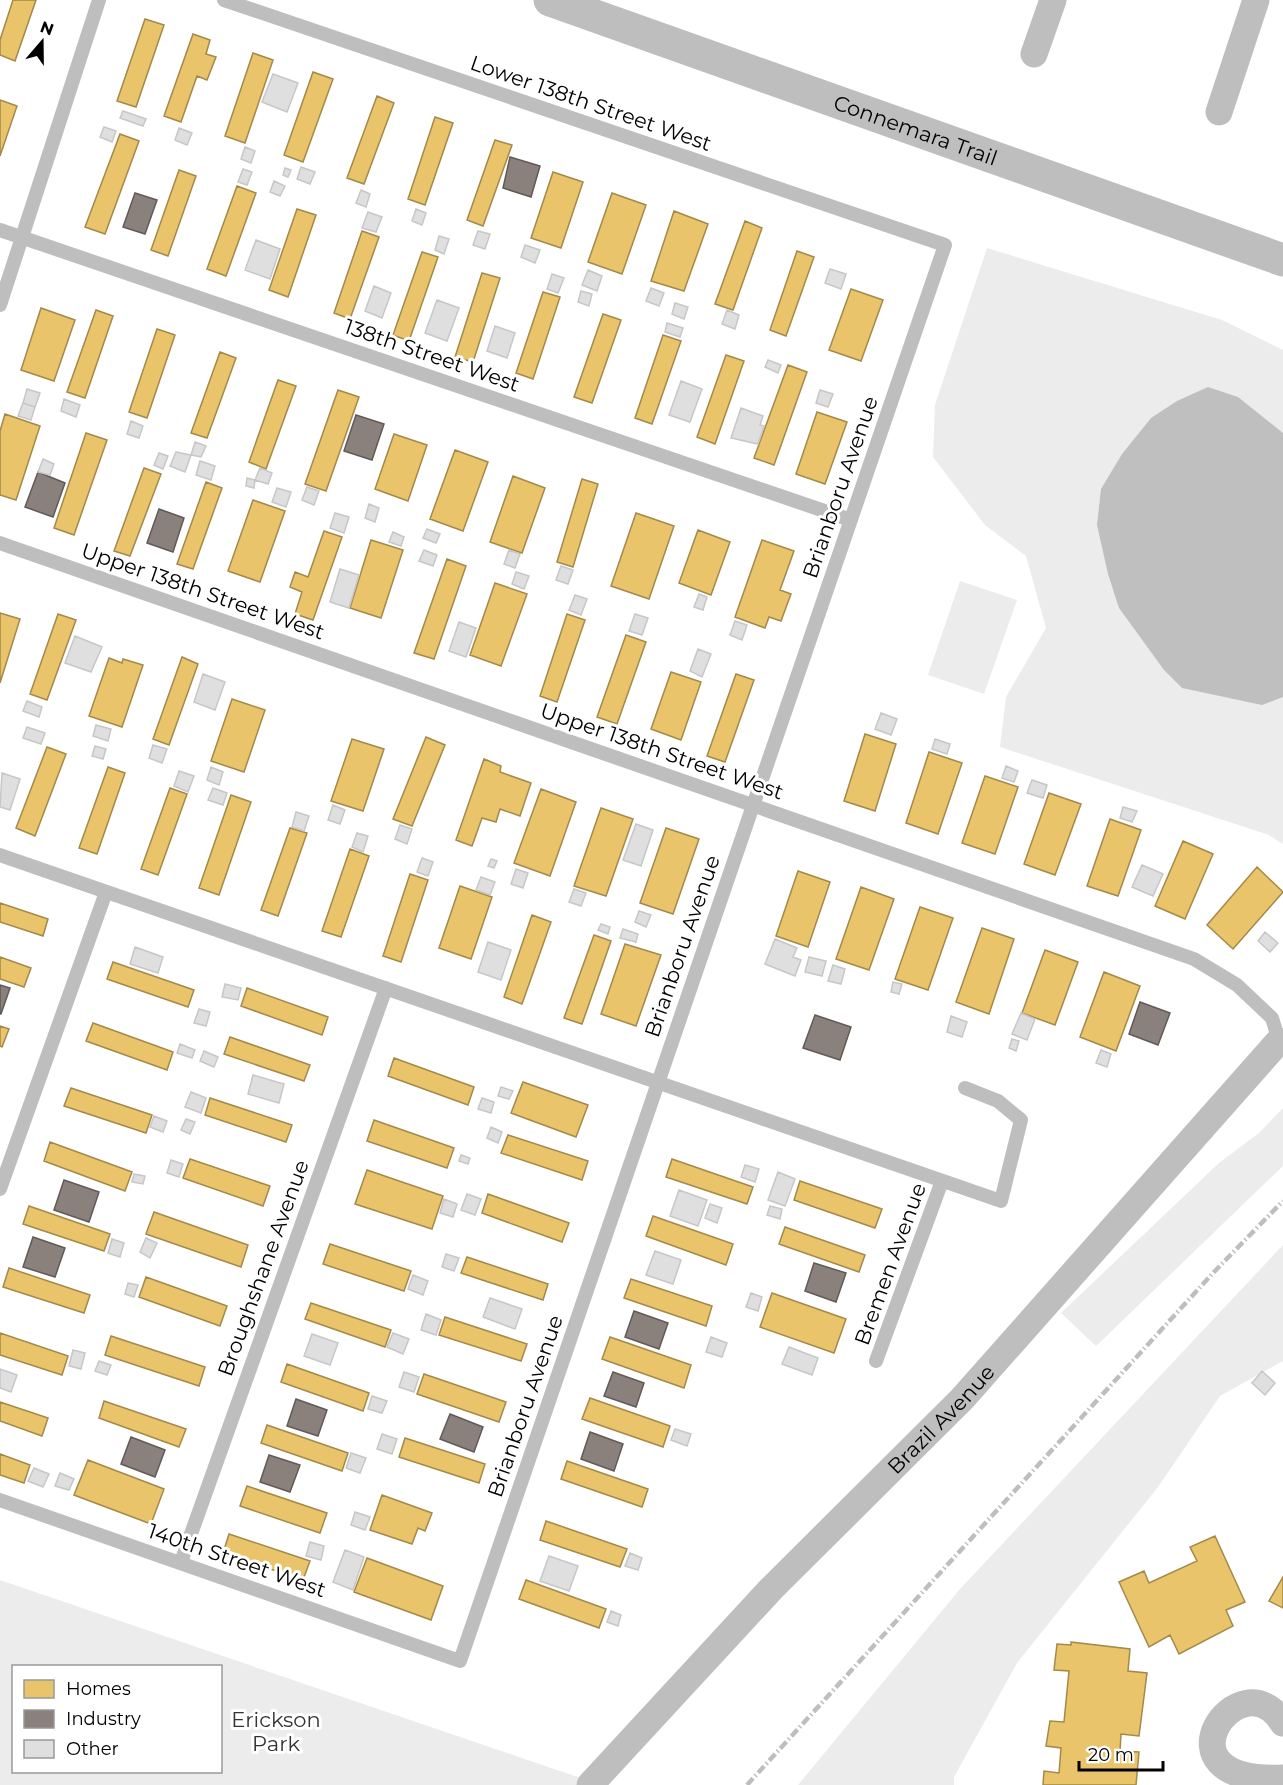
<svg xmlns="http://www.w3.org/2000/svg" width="1283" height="1785" font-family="Montserrat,sans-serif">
<rect width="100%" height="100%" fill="#fff"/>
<path fill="#ececec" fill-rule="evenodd" d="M987 248 1222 320 1283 350V844L1269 835 1000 747 1006 697 1046 628 1026 556 985 525 933 457 935 405Z
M960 581 1017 600 984 694 928 675Z
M1283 1108V1166L1096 1346 1061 1313 1219 1163 1259 1133Z
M1283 1245V1361L1220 1396 1158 1487 1017 1663 954 1777V1785H798L960 1589Z
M0 1580 601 1785H0ZM14 1666H220V1772H14Z"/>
<path fill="#bfbfbf" d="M1208 387 1238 397 1283 433V697L1262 705 1182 688 1164 670 1119 608 1108 574 1097 525 1101 489 1122 454 1151 418 1177 401Z"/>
<path fill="#e9c46a" stroke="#a3894a" stroke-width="1.5" d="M13 0H36L15 61 0 55V40Z
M145 19 164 25 136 107 117 101Z
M193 34 210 40 206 54 216 57 207 80 197 76 181 122 164 116Z
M253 53 273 60 245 143 225 136Z
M313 72 333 79 303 162 284 155Z
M377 96 394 103 364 184 347 178Z
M0 100 17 106 0 156Z
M435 117 453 123 425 205 408 199Z
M120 134 139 141 105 234 85 227Z
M495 140 512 145 483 226 467 220Z
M179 170 196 176 168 256 151 250Z
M553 172 583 182 561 248 531 238Z
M237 186 256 193 226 276 207 269Z
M612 193 646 205 622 274 588 262Z
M297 209 316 215 288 297 269 290Z
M674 211 708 224 684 291 651 281Z
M745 221 762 228 733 310 715 304Z
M362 231 379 237 350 319 334 313Z
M797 251 814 257 786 336 770 330Z
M422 252 438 257 409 341 393 335Z
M482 273 500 278 473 362 455 357Z
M851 289 883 300 861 361 829 350Z
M543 292 560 297 533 379 516 373Z
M41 308 75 320 54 381 21 370Z
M96 310 113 316 85 398 67 392Z
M603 314 621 320 592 403 574 397Z
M157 329 175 335 147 418 129 412Z
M663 335 681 341 652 424 635 418Z
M220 352 236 358 207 438 191 433Z
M726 355 744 361 715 444 697 437Z
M788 365 807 372 774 465 754 458Z
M278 380 296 386 266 469 249 462Z
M338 390 359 397 326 491 305 484Z
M817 412 847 422 825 484 796 474Z
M5 414 40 426 16 500 0 495V431Z
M86 433 107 440 74 535 54 528Z
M394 434 427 445 408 501 375 489Z
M455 450 488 462 463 531 430 519Z
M144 468 161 474 130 556 114 551Z
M513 476 545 488 522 553 490 542Z
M582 479 598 484 573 567 557 562Z
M206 482 222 488 193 569 177 564Z
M253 500 285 511 260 582 228 571Z
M636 513 674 526 649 599 611 586Z
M698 530 730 542 711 595 679 583Z
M324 531 342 537 313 620 295 614 302 592 290 587 295 572 308 577Z
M371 540 403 550 381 618 350 608Z
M762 540 794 551 780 590 791 594 781 621 769 617 765 628 735 617Z
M447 559 466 566 434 659 414 653Z
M495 583 527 594 501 666 470 655Z
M0 613 20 619 0 683Z
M58 614 76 620 47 700 30 694Z
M567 614 585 620 557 702 540 696Z
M626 635 646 642 617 724 597 717Z
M182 657 198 664 169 745 153 739Z
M109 658 122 663 123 659 143 665 122 727 89 716Z
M671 672 701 682 681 740 651 729Z
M736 674 754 680 725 762 707 756Z
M232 699 265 710 244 772 211 761Z
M865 734 896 744 875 811 844 801Z
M426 737 445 745 412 826 393 819Z
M352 739 384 749 363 811 331 801Z
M47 747 66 754 35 836 16 828Z
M929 752 962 763 938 834 906 823Z
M484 759 501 766 500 772 531 783 520 816 500 809 496 822 482 818 472 846 456 840Z
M108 767 125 773 97 854 79 848Z
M985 776 1018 787 995 854 962 843Z
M170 788 187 794 158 875 141 869Z
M541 789 576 802 550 876 514 863Z
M1049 793 1081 804 1055 875 1024 864Z
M231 795 251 802 219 895 199 888Z
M601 808 633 819 606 896 574 886Z
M1110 819 1141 830 1118 896 1087 886Z
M290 828 307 833 278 916 261 910Z
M666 828 699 839 673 914 640 903Z
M1183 841 1213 854 1185 919 1155 906Z
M350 849 369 856 341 937 322 931Z
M1257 867 1283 892 1233 949 1207 925Z
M798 871 830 882 808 947 776 936Z
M410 874 428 880 401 962 383 956Z
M460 886 492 897 471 959 439 948Z
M861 887 894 899 869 970 836 959Z
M0 903 48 919 43 936 0 922Z
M920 907 953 918 928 990 895 979Z
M532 915 551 922 522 1004 504 997Z
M982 928 1014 939 989 1014 956 1002Z
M594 935 611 941 582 1024 564 1018Z
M625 944 661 955 636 1026 601 1014Z
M1045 950 1078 962 1055 1025 1022 1013Z
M0 957 31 968 24 987 0 979Z
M113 962 194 990 188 1007 107 979Z
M1104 972 1140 986 1116 1051 1080 1037Z
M247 988 328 1017 322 1035 241 1006Z
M93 1023 173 1052 167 1070 86 1041Z
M0 1026 9 1029 2 1047 0 1046Z
M230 1037 310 1065 304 1081 224 1054Z
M394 1058 474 1087 468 1105 388 1076Z
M523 1082 588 1105 576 1137 511 1113Z
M71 1088 152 1115 146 1133 64 1106Z
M210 1098 292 1125 286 1142 205 1115Z
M374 1120 454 1148 447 1168 367 1141Z
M508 1135 588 1161 582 1180 501 1153Z
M50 1142 132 1172 125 1191 44 1161Z
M190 1159 270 1186 263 1206 183 1178Z
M672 1159 753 1187 747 1204 666 1177Z
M367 1170 443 1196 432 1229 355 1204Z
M800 1181 882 1209 875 1228 794 1200Z
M488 1194 569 1223 562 1242 482 1213Z
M29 1206 110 1234 104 1251 23 1224Z
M154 1212 248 1245 241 1267 146 1234Z
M653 1216 733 1244 726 1265 646 1236Z
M785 1227 865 1255 859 1272 779 1244Z
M330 1244 411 1271 404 1291 323 1264Z
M467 1257 548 1284 543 1300 461 1273Z
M9 1268 90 1295 84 1313 3 1287Z
M146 1277 227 1306 220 1326 139 1297Z
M631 1279 712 1306 706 1326 624 1298Z
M772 1293 846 1319 834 1353 760 1327Z
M311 1303 391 1330 385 1347 305 1319Z
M445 1317 527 1344 521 1361 439 1335Z
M0 1333 68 1356 62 1375 0 1355Z
M111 1336 205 1367 199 1386 105 1355Z
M610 1337 691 1365 684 1388 602 1359Z
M287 1364 369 1393 363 1411 281 1382Z
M424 1374 506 1402 499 1422 417 1394Z
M590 1398 670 1426 663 1447 582 1419Z
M104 1401 186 1429 179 1447 99 1418Z
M0 1402 48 1418 42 1436 0 1421Z
M267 1425 348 1453 342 1471 261 1443Z
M405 1438 485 1464 479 1483 399 1457Z
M0 1454 30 1465 24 1483 0 1475Z
M88 1460 164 1489 151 1524 74 1495Z
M567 1461 648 1489 642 1507 561 1479Z
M247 1486 327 1513 320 1533 240 1506Z
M382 1495 432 1513 425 1531 418 1528 412 1544 370 1530Z
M546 1521 627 1549 620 1567 540 1540Z
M229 1534 310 1561 303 1580 223 1553Z
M1215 1536 1245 1602 1226 1610 1233 1626 1179 1654 1170 1635 1149 1647 1119 1582 1144 1571 1149 1583 1197 1561 1190 1547Z
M367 1558 443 1586 431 1620 354 1592Z
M1283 1577V1608L1269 1601Z
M526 1580 606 1609 599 1628 519 1599Z
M1071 1642 1130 1649 1128 1671 1147 1673 1139 1736 1121 1734 1120 1751 1139 1752 1136 1785H1043L1044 1771 1059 1773 1061 1748 1046 1746 1050 1721 1064 1722 1069 1671 1054 1670 1057 1644 1071 1645Z"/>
<path fill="#8a817c" stroke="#615a57" stroke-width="1.5" d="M510 157 540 166 531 197 503 188Z
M135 193 157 200 145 234 123 227Z
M356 415 384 424 372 460 344 451Z
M38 472 65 483 53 517 25 507Z
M159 509 184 518 173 552 147 543Z
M0 985 10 988 1 1014H0Z
M1140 1002 1170 1013 1158 1045 1129 1034Z
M815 1015 851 1027 840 1060 803 1048Z
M64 1180 99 1192 89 1222 54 1210Z
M33 1237 65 1248 55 1277 23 1267Z
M814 1263 846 1273 836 1302 805 1291Z
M634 1311 668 1323 659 1349 625 1337Z
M613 1372 644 1383 636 1407 604 1396Z
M296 1399 327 1410 318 1436 287 1426Z
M450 1414 483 1427 474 1452 440 1439Z
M590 1432 623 1444 614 1471 581 1459Z
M131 1437 165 1450 155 1477 121 1464Z
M269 1455 300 1465 290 1492 260 1482Z"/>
<path fill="#dfdfdf" stroke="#c7c7c7" stroke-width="1.5" d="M273 74 298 83 287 112 262 102Z
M123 111 146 119 143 126 120 118Z
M104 127 116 131 112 142 100 137Z
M179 128 192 133 187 145 175 140Z
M245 147 255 151 251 163 241 159Z
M301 167 315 172 310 184 297 179Z
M285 168 291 170 288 177 283 175Z
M243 169 252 172 247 185 238 182Z
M274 181 285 186 280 196 270 192Z
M361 190 370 194 366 207 356 203Z
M416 209 426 213 422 225 412 221Z
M368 212 382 217 376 232 362 228Z
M478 231 490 234 485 249 473 245Z
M439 236 449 239 444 254 435 250Z
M256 240 280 249 270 279 245 270Z
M525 245 540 250 535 263 521 257Z
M830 269 846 274 841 289 825 283Z
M588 270 602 276 597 291 582 285Z
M552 274 564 278 558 293 547 289Z
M374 286 391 293 382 318 365 311Z
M651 288 664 293 659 306 646 301Z
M581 291 592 294 589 306 578 302Z
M437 300 459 308 447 341 425 333Z
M675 303 688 307 684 319 672 314Z
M727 310 739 315 735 329 722 324Z
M667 323 683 328 680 337 665 332Z
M495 326 515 333 507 358 487 351Z
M768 360 781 365 778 373 765 367Z
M681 381 702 389 690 422 669 415Z
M27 389 40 393 35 407 23 403Z
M820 390 833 394 828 407 816 403Z
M64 399 80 405 76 417 61 411Z
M23 403 35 407 31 420 18 416Z
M741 408 763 416 760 425 764 426 758 444 731 438Z
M131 421 143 426 139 438 127 434Z
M195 442 206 446 201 457 191 455Z
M176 452 191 455 185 472 170 466Z
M159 453 168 456 163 469 154 465Z
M43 459 54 464 50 475 38 472Z
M200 461 215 466 211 480 196 475Z
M260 468 272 473 268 484 255 480Z
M247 478 255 480 254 488 246 486Z
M307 487 319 491 314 505 302 500Z
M277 488 291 492 286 507 272 502Z
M369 504 379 508 375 522 365 518Z
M335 513 349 517 344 533 330 528Z
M427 529 440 534 436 543 423 538Z
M393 532 404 537 401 546 389 542Z
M424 550 437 555 433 566 419 561Z
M509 550 520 554 515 568 504 564Z
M561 566 573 570 568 584 556 580Z
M340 569 359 575 349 608 330 602Z
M516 572 529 576 524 589 512 584Z
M699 594 707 597 703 610 694 607Z
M575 595 587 599 581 615 569 610Z
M635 614 648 618 642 635 629 631Z
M735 621 747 625 742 640 730 635Z
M459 622 476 628 466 657 449 651Z
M75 636 102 647 91 672 65 663Z
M698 649 711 654 702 677 690 671Z
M203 674 225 682 215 710 194 702Z
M27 701 42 707 39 717 23 711Z
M881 713 897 719 891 735 875 729Z
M96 725 111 729 108 741 93 736Z
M27 727 45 733 41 744 23 738Z
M935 739 950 744 947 754 932 749Z
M153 745 167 749 162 763 149 758Z
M95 746 106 749 103 759 92 756Z
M1006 766 1018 771 1014 782 1002 778Z
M211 767 223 772 219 785 207 780Z
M179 771 194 776 188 792 174 786Z
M2 773 20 779 10 810 0 807Z
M1032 780 1047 785 1043 798 1027 793Z
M213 788 227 793 223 805 208 800Z
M333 805 345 810 340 824 328 820Z
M1123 807 1137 811 1132 822 1120 818Z
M296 812 309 816 304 831 292 827Z
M636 824 653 830 641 866 623 860Z
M400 825 412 829 407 844 395 839Z
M357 833 368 836 363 852 352 847Z
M422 858 433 862 428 876 417 872Z
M491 859 497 861 494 868 488 866Z
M1142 865 1163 874 1153 896 1132 887Z
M516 869 528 873 523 888 511 884Z
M481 877 495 882 490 895 476 890Z
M574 889 586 893 581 906 569 902Z
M639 911 651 915 646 927 635 922Z
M601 924 610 927 608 934 598 930Z
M623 929 638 934 636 942 620 938Z
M1265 932 1278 943 1270 952 1258 941Z
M775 939 797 948 793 957 801 960 795 976 765 964Z
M488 942 511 950 501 980 478 972Z
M135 947 163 957 158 973 130 964Z
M809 957 826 961 822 976 805 972Z
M833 965 845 969 841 984 828 981Z
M893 982 902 984 899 994 891 992Z
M225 984 241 988 238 1000 222 997Z
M199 1009 210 1012 206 1026 194 1023Z
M1021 1013 1035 1019 1027 1040 1012 1034Z
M951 1016 967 1022 962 1037 947 1032Z
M1012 1039 1019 1041 1016 1051 1009 1048Z
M180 1044 195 1050 192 1058 177 1053Z
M1101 1050 1111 1054 1107 1067 1096 1063Z
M204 1051 218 1057 214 1067 200 1061Z
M253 1075 284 1084 279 1103 248 1094Z
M501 1087 513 1091 509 1099 498 1096Z
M191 1092 206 1098 201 1113 185 1107Z
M482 1098 494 1102 491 1113 478 1109Z
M154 1116 167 1121 163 1132 150 1127Z
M186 1119 195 1122 190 1134 181 1130Z
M491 1127 502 1132 498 1143 487 1138Z
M461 1155 470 1158 468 1164 459 1161Z
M171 1160 183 1164 179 1177 167 1173Z
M745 1165 759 1169 755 1182 741 1177Z
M778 1172 795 1179 785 1206 768 1200Z
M134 1174 145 1176 143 1184 132 1182Z
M679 1190 707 1200 698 1226 670 1216Z
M467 1194 481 1199 475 1215 461 1210Z
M444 1199 457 1204 453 1217 440 1213Z
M710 1204 722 1208 717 1223 705 1218Z
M770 1206 782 1209 780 1219 767 1215Z
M146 1238 157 1243 150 1258 140 1252Z
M112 1239 124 1243 120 1257 108 1253Z
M655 1251 681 1260 673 1284 646 1275Z
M446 1254 459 1258 454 1271 442 1267Z
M413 1275 428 1281 423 1295 408 1289Z
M128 1283 138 1285 134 1297 125 1294Z
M751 1293 762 1297 758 1311 746 1307Z
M490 1298 522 1309 515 1329 483 1317Z
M426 1314 441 1320 436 1335 421 1330Z
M393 1333 409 1339 403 1354 387 1347Z
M312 1334 338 1343 330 1365 304 1356Z
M711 1337 727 1343 722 1357 706 1352Z
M789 1347 818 1358 812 1375 782 1364Z
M73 1350 85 1353 81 1369 69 1366Z
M99 1361 111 1365 107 1375 95 1371Z
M0 1369 17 1375 11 1392 0 1388Z
M1262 1371 1275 1383 1265 1395 1252 1383Z
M404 1372 419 1377 414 1392 399 1387Z
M372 1396 387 1401 382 1413 368 1409Z
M675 1429 691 1434 687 1446 671 1440Z
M382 1434 397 1439 392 1454 377 1449Z
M351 1453 366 1458 360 1473 346 1468Z
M34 1468 49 1474 43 1487 28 1481Z
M60 1473 74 1479 69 1490 55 1486Z
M355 1512 370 1517 365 1530 351 1525Z
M310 1542 324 1546 321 1560 306 1556Z
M345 1550 364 1557 353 1590 333 1582Z
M630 1553 642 1558 638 1570 625 1566Z
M549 1556 578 1566 569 1591 540 1581Z
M611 1611 621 1615 618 1626 607 1622Z"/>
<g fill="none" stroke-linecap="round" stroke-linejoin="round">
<path stroke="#bebebe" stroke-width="14" d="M0 230 851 520
M0 305 99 0
M0 543 1194 959 1237 985 1272 1018 1279 1041
M0 855 1001 1201 1021 1120 998 1101 965 1088
M0 1189 106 892
M876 1361 942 1181
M0 1500 460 1661 945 245 224 0
M181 1562 386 988"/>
<g stroke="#bebebe" stroke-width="27">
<path d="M1034 54 1053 0"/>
<path d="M1219 112 1256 0"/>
<path d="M1283 1723C1240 1654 1148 1785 1283 1778"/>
<path id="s1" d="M590 1785 771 1589 962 1399 1279 1041"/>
</g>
<path stroke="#bebebe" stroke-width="33" id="s2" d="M550 0 1283 260"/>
<path stroke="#bebebe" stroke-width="4.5" stroke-dasharray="9 3 1.5 3" stroke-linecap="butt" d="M747 1785 1213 1273 1283 1201"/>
</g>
<g text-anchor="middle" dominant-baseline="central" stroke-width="6" stroke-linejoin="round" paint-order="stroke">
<g font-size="21" fill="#000" stroke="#fff">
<text transform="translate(591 103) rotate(19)">Lower 138th Street West</text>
<text stroke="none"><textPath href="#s2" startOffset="388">Connemara Trail</textPath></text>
<text transform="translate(432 355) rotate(19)">138th Street West</text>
<text transform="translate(840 487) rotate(-71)">Brianboru Avenue</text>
<text transform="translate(203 591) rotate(19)">Upper 138th Street West</text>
<text transform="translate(662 751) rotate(19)">Upper 138th Street West</text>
<text transform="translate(682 946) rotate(-71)">Brianboru Avenue</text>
<text transform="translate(890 1264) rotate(-70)">Bremen Avenue</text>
<text transform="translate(263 1268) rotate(-70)">Broughshane Avenue</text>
<text transform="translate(525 1406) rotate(-71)">Brianboru Avenue</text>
<text stroke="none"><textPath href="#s1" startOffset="507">Brazil Avenue</textPath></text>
<text transform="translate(237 1560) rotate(19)">140th Street West</text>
</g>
<g font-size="21" fill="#333" stroke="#fff">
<text x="276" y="1719">Erickson<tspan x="276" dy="24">Park</tspan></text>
</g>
</g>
<rect x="12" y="1665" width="210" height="108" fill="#ffffff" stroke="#999999" stroke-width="1.5"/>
<rect x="24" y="1680" width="30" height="18" fill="#e9c46a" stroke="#999999" stroke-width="1.5"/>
<text x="66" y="1695" font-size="18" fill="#000000">Homes</text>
<rect x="24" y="1710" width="30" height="18" fill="#8a817c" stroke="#999999" stroke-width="1.5"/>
<text x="66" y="1725" font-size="18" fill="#000000">Industry</text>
<rect x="24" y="1740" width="30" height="18" fill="#dfdfdf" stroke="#999999" stroke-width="1.5"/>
<text x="66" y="1755" font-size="18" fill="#000000">Other</text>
<g transform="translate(42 42) rotate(20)" stroke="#ffffff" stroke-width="4.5" paint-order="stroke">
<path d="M0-4.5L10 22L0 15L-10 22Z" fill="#000000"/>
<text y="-9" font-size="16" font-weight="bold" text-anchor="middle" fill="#000000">N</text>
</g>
<path d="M1079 1761v9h84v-9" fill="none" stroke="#000000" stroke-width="3"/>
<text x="1088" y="1761" font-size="18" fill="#000000" stroke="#ffffff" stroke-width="4.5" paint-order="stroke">20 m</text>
</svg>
